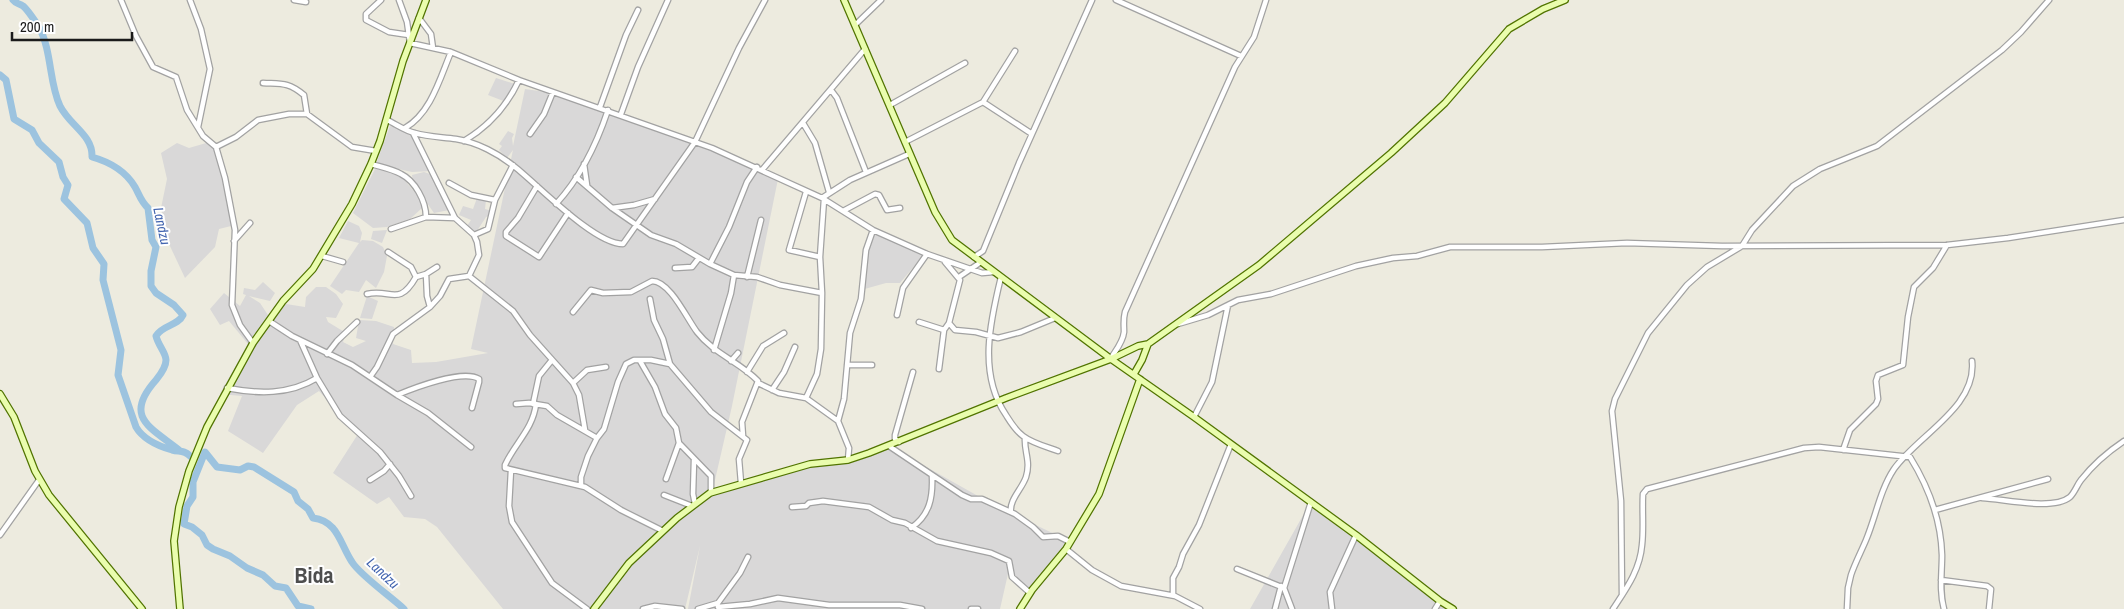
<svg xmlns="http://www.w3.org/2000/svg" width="2124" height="609" font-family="'Archivo Narrow',sans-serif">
<rect width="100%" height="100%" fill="#edebdf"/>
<path fill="#d9d8d8" d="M496 78 515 84 506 102 488 95Z
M525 89 553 93 693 141 778 179 732 406 712 493 889 446 994 505 1071 542 1032 590 1013 576 1010 565 1000 609H688L700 546 685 609H503L437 527 425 519 404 517 389 497 377 504 333 473 358 434 319 391 297 405 263 453 228 431 242 396 220 394 248 344 229 321 220 325 210 309 224 293 240 306 246 295 243 294 244 288 255 290 263 282 275 293 270 301 249 296 260 303 268 315 286 304 305 307 306 297 316 287H326L336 294 343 304 336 318 326 317 328 322 346 333 343 342 353 347 366 341 356 338 359 320 376 321 394 327 393 344 411 350 412 363 436 362 488 353 471 349 513 150 507 158 499 150 502 146 499 144 508 131 514 134 512 138 513 146Z
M390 126 412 133 432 171 412 172 376 164Z
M213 141 218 149 233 218 231 226 219 229 215 247 185 278 169 244 161 208 167 179 161 153 177 143 189 148Z
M376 167 401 176 423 202 422 208 410 219 387 227 373 228 353 213Z
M424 172 436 176 449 210 434 213 413 183 412 175Z
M477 198 486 200 485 209 492 211 491 215 486 217 475 234 467 226 471 220 459 215 463 206 473 209Z
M348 221 359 226 362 233 360 242 362 240 373 241 383 247 387 256 384 272 376 288 366 280 359 292 346 290 342 294 330 286 359 243 339 238Z
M387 230 382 243 371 239 373 231Z
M875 230 927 251 900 283H886L861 290 866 247Z
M367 296 378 301 372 319 360 318Z
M1310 503 1397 565 1458 609H1250Z"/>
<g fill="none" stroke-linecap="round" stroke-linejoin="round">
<path stroke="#9cc3df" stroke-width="7" d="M13 0C16 4 19 3 23 6 26 8 37 24 39 27 52 51 49 83 60 106 70 126 93 135 92 157 110 162 125 170 135 187 139 194 141 202 148 208L152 240 156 247 151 271V286L156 293 174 305 183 315C178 326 162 325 156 336 158 345 166 353 166 360 166 368 160 375 156 380 123 417 150 427 179 450
M0 75 6 80 14 119 32 130 39 143 59 162 63 177 68 185 64 199 87 223 93 248 104 264 103 280 121 350 118 375 136 427C143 439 158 446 172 450 180 452 184 450 190 456
M311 609 298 606 286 588 275 586 263 575 247 568 230 556 213 549 207 545 202 535 192 527 184 524 187 506 193 497V482L205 452 217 467 240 470 248 466 254 467 294 492 298 501 308 509 313 518C338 521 340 544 352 562 360 575 390 596 404 609"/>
<defs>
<path id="street" d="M121 0 136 36 153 67 176 77 187 110 203 136 216 147 225 178 235 230 232 305 240 325 253 343
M190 0 201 29 210 69 198 127
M294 0 306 2
M381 0 366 14V20L389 32 409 35
M399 0 407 22 410 43 451 52 519 80 712 148 822 198 873 230 927 254 982 273 994 272
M1116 0 1241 56
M419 18 431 34 433 48
M855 25 881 0
M263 83C282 84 288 82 304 95L307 114
M831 90 837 98 866 172
M983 102 1015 51
M890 105 965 63
M600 107 626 35 638 10
M621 114 638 67 668 0
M387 120C396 124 405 131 415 133 428 137 443 137 456 139 477 142 499 154 515 167 538 185 594 244 623 244L695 142 739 48 765 0
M803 123 815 143 829 192
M405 128C431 113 440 78 451 52
M413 133 455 218 474 235 477 242 479 255 469 276
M530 134 544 114 553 92
M464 141C489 126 507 106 519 80
M905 142 983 102 1032 134
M216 147 236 137 258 120 289 114H307L352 147 376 151
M371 164C381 167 392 169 401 174 415 181 426 201 426 217
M584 164 587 185
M762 170 865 49
M576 177 612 208 651 235 676 244 710 264 734 275 757 277 780 285 822 293
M449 183 471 195 495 200
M537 186 518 218 506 232V236L539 257 568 213
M806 192 789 250 820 257
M822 198 850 180 909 154
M556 204C580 178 597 143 608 110
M612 208 634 205 655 199
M843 211 875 194 879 195 887 210 900 208
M391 229 426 217 455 218
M474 235 488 229 495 200 513 165
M234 241 250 223
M388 252 411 267 416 277 426 274 437 267
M322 256 343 262
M974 257 983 251 1019 163 1092 0
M710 264 729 227 747 182 757 167
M675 268 692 267 699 258
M747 277 761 220
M959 277 981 262
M1001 277C990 322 978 374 1006 415 1011 423 1015 430 1023 436 1032 443 1047 447 1058 451
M367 294C391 288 398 308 416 277
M650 299 654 320 663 339 670 364 711 412 747 440 739 459 741 483
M430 307 440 296 449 279 469 276 513 311 530 335 573 383 579 395 585 430
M573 312 591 290 603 293 631 292 652 281C670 281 687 319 697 332 714 354 740 362 758 381L742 422 743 436
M897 315 903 288 927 254
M269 321 292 336 352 365 397 395 428 413 471 447
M919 322 944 330
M949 323 955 330 976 332 998 338 1021 332 1055 318
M1178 324 1208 315 1238 300 1271 294 1356 266 1393 258 1417 256 1450 247H1542L1627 243 1722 246 1947 245 2008 238 2124 220
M300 340 317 378 340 416 380 452 399 476 411 496
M714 350 731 293 734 275
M327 354 337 341 357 322
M1111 358C1116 350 1123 342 1124 332 1124 325 1123 320 1125 312L1235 67 1254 37 1266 0
M640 361 655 387 665 414 676 428 679 443 711 476V493
M731 361 738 353
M847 365H872
M939 369 944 330 949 323 960 280 945 262
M747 372 763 346 784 333
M370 377 377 367 393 334 430 307 427 296 426 274
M573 383 587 370 606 367
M758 383 779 393 806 398 838 421
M227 388C258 394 289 395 317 378
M772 390 784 372 795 347
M397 395C414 388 463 369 479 379V382L472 408
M806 398 817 374 821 349 822 293 820 257 824 199
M516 404 529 403 547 406 557 415 597 438
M533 404 539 376 552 360
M536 404C533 429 515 443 505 465V468L585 487 621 510 663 531
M1194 417 1212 382 1228 305
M899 442 895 439V435L913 372
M889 446 962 495 971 499H982L1015 514 1033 527 1043 537 1058 536 1070 542
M1843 450 1850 430 1876 404 1878 399 1876 381 1878 375 1903 365 1908 317 1914 287 1933 268 1947 245
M694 460 693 494 695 504
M848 460 849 448 838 421 844 399 850 333 861 299 866 250 873 230
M511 470 509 506 512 522 552 583 587 609
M666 479 679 443
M370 480 384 471 390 464
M581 486V477L588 456 597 438 604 429 618 382 626 364 634 360H651L670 364
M664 495 692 506
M1982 498C2004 499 2053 511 2070 497 2075 492 2077 485 2081 480 2092 466 2109 451 2124 441
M792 507 806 506 809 503 823 501 869 507 892 520 905 523 937 541 991 553 1009 561 1012 577 1030 593
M1935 510 2048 479
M1011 512C1009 500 1022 489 1026 477 1031 461 1024 452 1025 438
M911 528C930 515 933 497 932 476
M0 535 39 480
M1066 549 1092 570 1121 586 1175 596 1200 609
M1237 569 1284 588
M1941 580 1987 586 1991 589 1989 609
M1622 594 1621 501 1612 411 1615 399 1648 333 1687 285 1707 267 1742 246 1752 230 1793 186 1820 169 1877 146 2002 50 2021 32 2049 0
M1173 595V578L1179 567 1183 554 1199 525 1231 444
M718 607 750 604 778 598 829 605H900L922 609
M643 609 655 606 682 609
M698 609 718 603 740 573 748 557
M971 609H978
M1275 609 1281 586
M1292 609 1284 588 1311 502
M1332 609 1330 592 1356 535
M1435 609 1440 601
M1613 609C1626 589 1640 570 1642 545 1644 528 1642 511 1643 494L1647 489 1804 448 1819 447 1910 457C1928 486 1941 520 1942 555 1942 573 1939 591 1944 609
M1847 609 1848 588 1851 575C1855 563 1861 552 1866 540 1876 516 1880 490 1894 469 1918 435 1977 407 1972 361"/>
<path id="secondary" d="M844 0 935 212 952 240 1111 359 1194 417 1356 535 1440 601 1453 609
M1134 374 1142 360 1148 344
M0 394 14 417 35 471 49 495 142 609
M180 609 174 541 179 507 189 471 207 427 253 343 283 301 313 269 352 204 371 164 380 141 403 61 426 0
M594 609 629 563 677 518 710 493 810 464 848 460 869 453 1006 398 1111 359 1138 346 1148 344 1259 265 1391 153 1445 103 1509 29 1543 9 1565 0
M1020 609 1032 590 1066 549 1099 494 1140 379"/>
</defs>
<use href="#street" stroke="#a2a2a2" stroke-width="7"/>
<use href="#secondary" stroke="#517400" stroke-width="8"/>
<use href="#street" stroke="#fff" stroke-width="4.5"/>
<use href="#secondary" stroke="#eafdae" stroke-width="5.5"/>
</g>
<g text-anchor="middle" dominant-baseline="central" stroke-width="4" stroke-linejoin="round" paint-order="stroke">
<g font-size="14" font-style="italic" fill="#4365af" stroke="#fff">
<text transform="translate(162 226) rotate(78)">Landzu</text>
<text transform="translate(383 573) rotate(43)">Landzu</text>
</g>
<g font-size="22" font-weight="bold" fill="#4e4e4e" stroke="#fff">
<text x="314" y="575">Bida</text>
</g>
</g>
<path d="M12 32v8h120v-8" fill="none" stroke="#1b1b1b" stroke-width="2.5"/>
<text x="20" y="32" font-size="15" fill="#1b1b1b" stroke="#ffffff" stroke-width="4" paint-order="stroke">200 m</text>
</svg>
